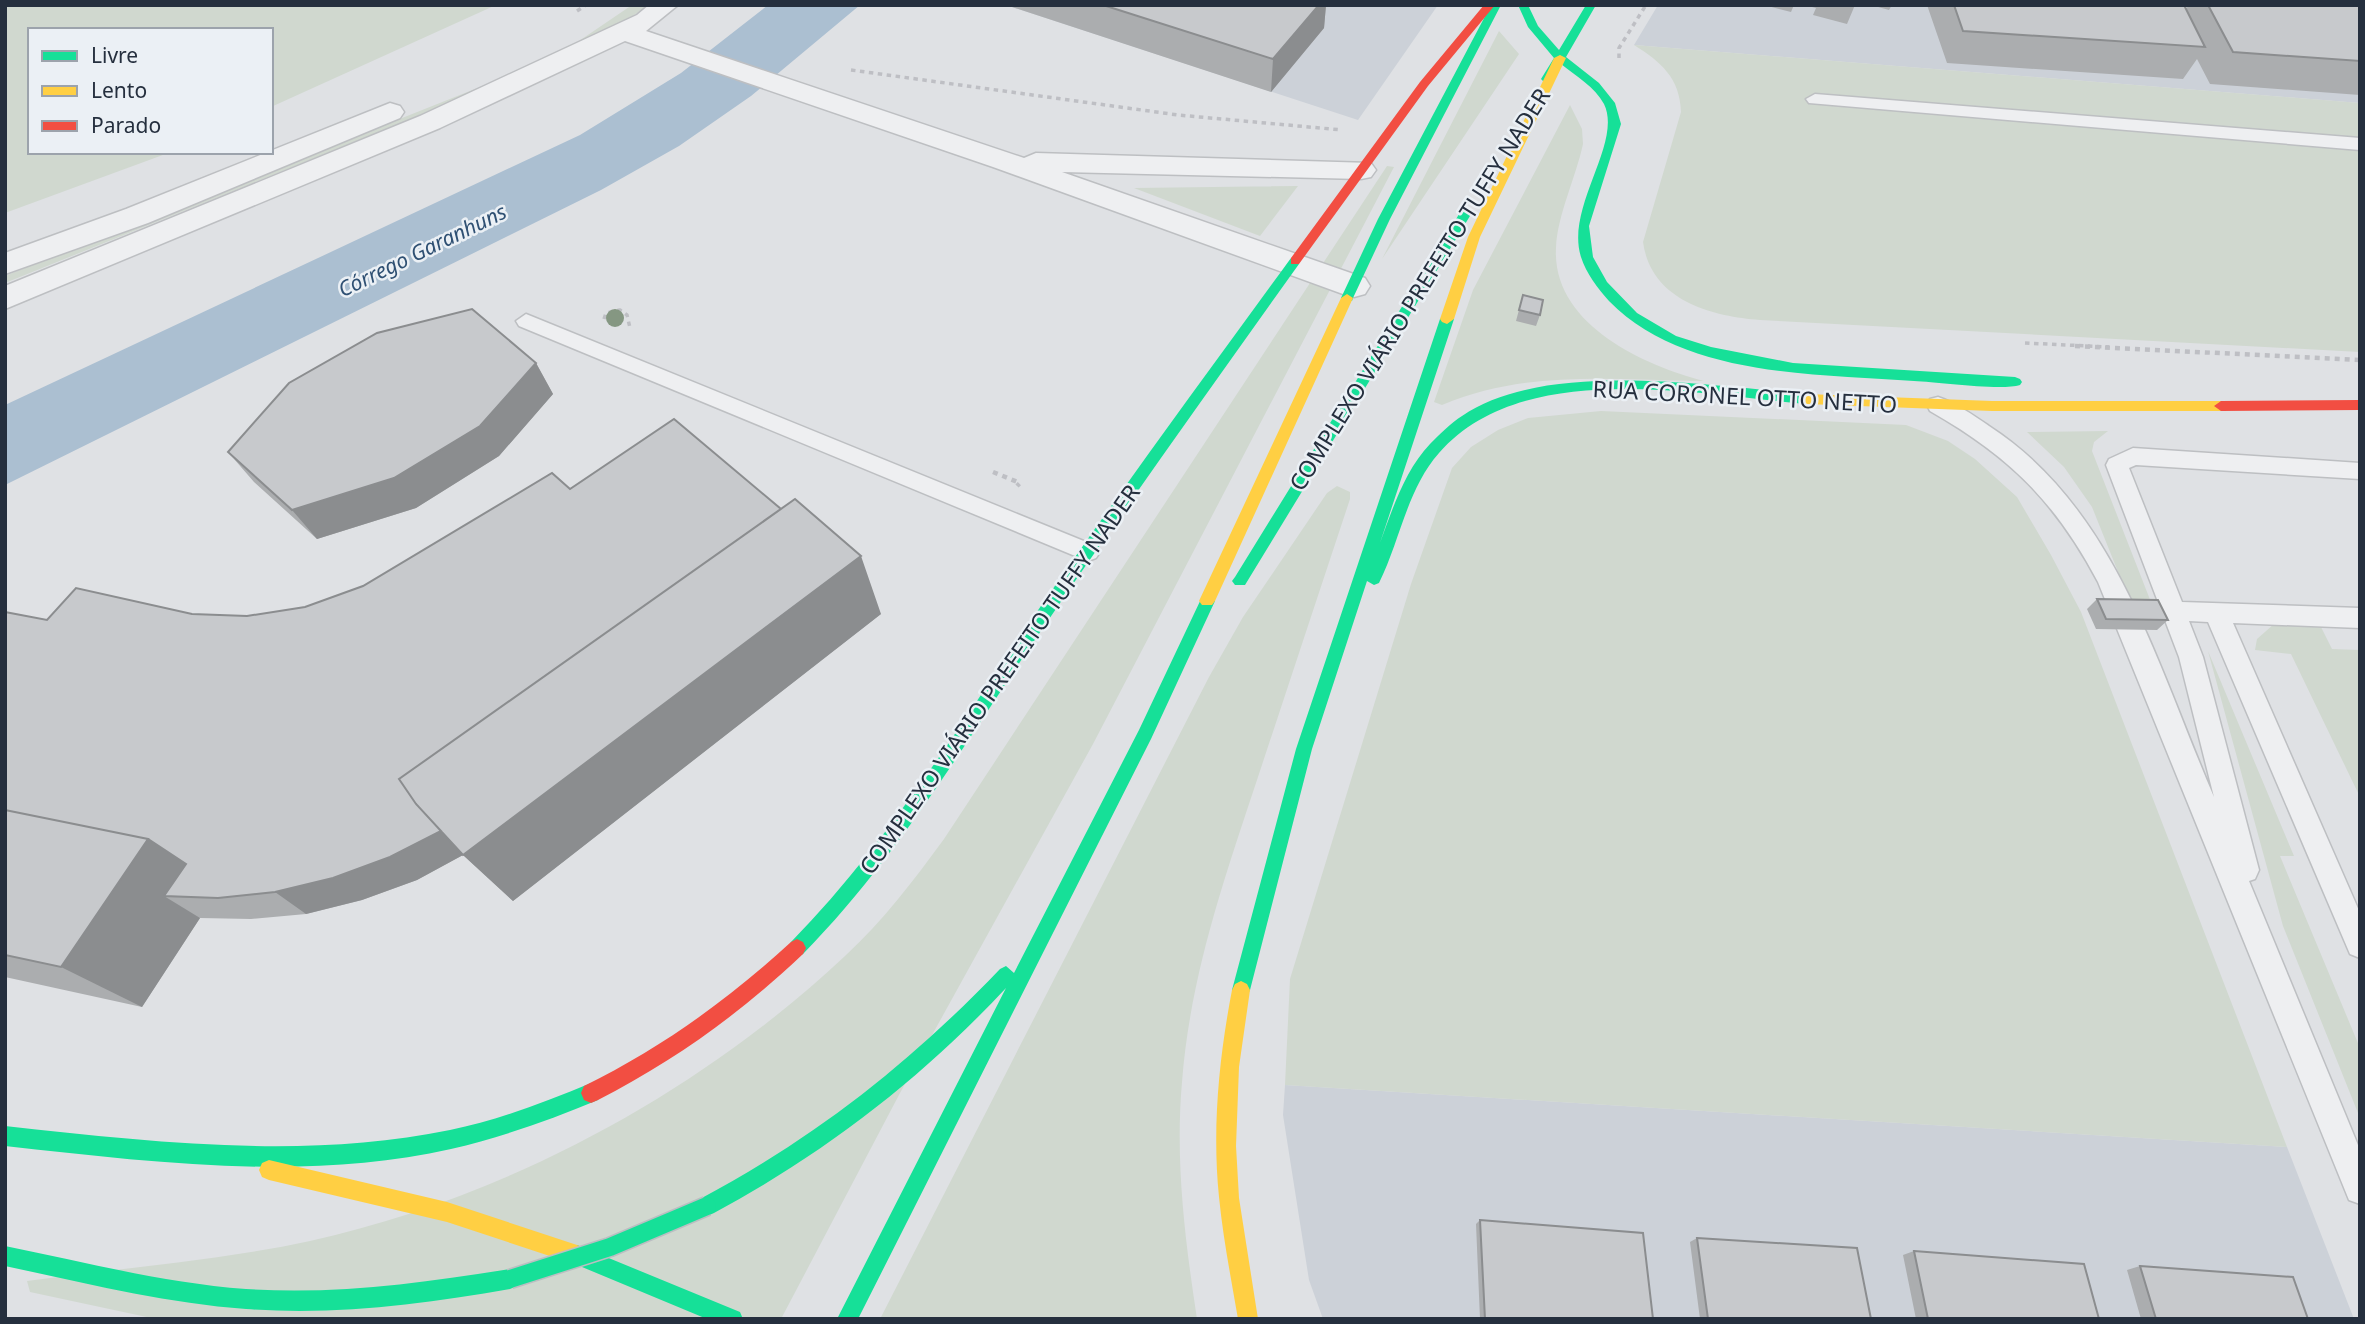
<svg xmlns="http://www.w3.org/2000/svg" width="2365" height="1324" font-family="'Noto Sans',sans-serif">
<rect width="100%" height="100%" fill="#dfe1e4"/>
<path fill="#ccd1d8" d="M1006 5H1438L1358 120Z
M1658 5H2360V103L1634 45Z
M1285 1085 2287 1147 2354 1319H1323L1309 1280 1283 1115Z"/>
<path fill="#d0d8cf" d="M5 5H496L271 107V30H30V152H171L5 213Z
M632 5H648L630 18 539 63 414 118 5 283V276L490 83 579 41Z
M1499 31 1519 54 1382 259Z
M1634 45 2360 103V352L1760 320C1710 316 1651 300 1643 242L1681 112C1680 78 1661 62 1634 45Z
M1570 105 1582 129 1583 144C1576 177 1557 216 1556 248 1552 324 1643 365 1704 381 1612 380 1529 369 1442 405L1434 402 1473 290Z
M1387 166 1394 167 1093 744 900 1093 781 1319H156L30 1292 27 1281C122 1268 217 1261 310 1241 507 1197 698 1094 845 956 883 921 914 880 944 839Z
M1298 186 1260 236 1134 188Z
M1601 411 1906 425 1948 441 1975 459 2017 497 2051 555 2081 612 2287 1147 1285 1085 1290 979 1411 584 1452 468 1471 447 1498 430 1528 418Z
M2108 431 2094 442 2092 451 2156 615 2135 614 2092 507 2064 467 2027 432Z
M1337 486 1350 492V499C1319 593 1288 686 1257 780 1224 879 1190 977 1182 1082 1175 1161 1185 1240 1197 1319H880L1209 677 1243 617 1327 493Z
M2274 624 2320 625 2332 649 2360 650V797L2291 654 2255 650 2257 639Z
M2208 651 2294 856H2280L2360 1048V1118L2283 926Z"/>
<path fill="#abbfd1" d="M768 5H860L751 96 679 146 601 190 5 485V405L580 135 681 73Z"/>
<g fill="none" stroke-linecap="round" stroke-linejoin="round">
<defs>
<path id="lane" d="M1815 94 2360 138V150L1809 103 1806 99Z
M526 314 1096 546 1100 552 1096 558 1088 561 1080 558 519 326 516 321Z
M1938 397C1956 403 1973 415 1989 426 2116 508 2157 666 2214 797L2179 657 2106 465 2109 459 2133 448 2360 463V479L2136 465 2129 468 2182 602 2360 608V628L2233 623 2360 913V958L2350 954 2208 622 2189 621 2203 657 2259 870 2255 879 2249 881 2360 1150V1204L2349 1200 2098 582C2055 501 2009 456 1930 411L1927 405 1930 399Z"/>
<path id="street" d="M649 5H678L646 31 1024 158 1036 153 1371 163 1376 170 1371 177 1361 179 1062 172 1365 278 1370 286 1365 294 1354 297 1343 294 993 167 625 41 440 128 5 309V286L420 116 637 15Z
M390 103 400 106 404 112 400 118 148 223 5 274V253L126 209Z"/>
</defs>
<use href="#lane" stroke="#bdbfc2" stroke-width="3"/>
<use href="#street" stroke="#bdbfc2" stroke-width="3"/>
<path stroke="#bebfc4" stroke-width="3.5" stroke-dasharray="4.5 4.5" stroke-linecap="butt" d="M577 11 586 5
M1619 58V48L1646 5
M851 70 1178 115 1342 130
M604 319 606 313 620 310 627 315 630 328
M2025 343 2109 347"/>
<path stroke="#bebfc4" stroke-width="4.5" stroke-dasharray="5 5" stroke-linecap="butt" d="M2075 346 2360 360
M993 472 1020 483 1017 486"/>
<use href="#lane" fill="#eeeff1" fill-rule="evenodd"/>
<use href="#street" fill="#eeeff1" fill-rule="evenodd"/>
<path fill="#16e098" fill-rule="evenodd" d="M1491 5H1501L1390 219 1353 298 1352 301H1342L1341 298 1378 219Z
M1518 5H1528L1538 26 1559 50 1586 5H1596L1566 57 1599 83 1615 103 1621 124 1589 226 1593 257 1607 282 1637 313 1676 336 1711 347 1793 363 2015 377 2020 379 2022 382 2020 385C2001 391 1938 382 1914 381 1815 374 1683 377 1609 301 1598 289 1586 273 1581 257 1565 207 1623 143 1604 104 1595 87 1576 76 1561 64L1551 81H1543L1541 79 1554 58 1528 27Z
M1467 207 1473 211 1245 585H1235L1232 581 1235 577 1461 211Z
M1295 257 1299 258V264C1209 390 1119 516 1032 644 959 753 895 860 803 954L797 957 791 954 788 948 791 942C881 850 948 744 1019 638 1107 509 1199 384 1291 258Z
M1447 314 1454 319 1380 543C1392 510 1405 470 1430 444 1439 435 1451 423 1462 416 1545 359 1710 386 1806 394L1813 399 1806 404C1695 394 1522 358 1439 453 1407 489 1400 541 1379 583L1374 585 1367 581 1312 749 1250 990 1247 996 1241 999 1235 996 1232 990 1296 749 1440 319Z
M1207 595 1212 597 1215 601 1151 739 858 1319H837L1006 988C920 1080 825 1153 714 1213L707 1216 700 1213 697 1206 700 1199C816 1137 909 1064 1000 969L1006 966 1014 973 1139 730 1202 597Z
M591 1083 598 1086 601 1093 598 1100C550 1120 502 1137 451 1149 306 1182 151 1162 5 1146V1126C152 1142 304 1160 450 1130 499 1120 545 1102 591 1083Z
M577 1245 740 1312 743 1319H707L570 1262 567 1255 570 1248Z
M5 1246C85 1262 164 1283 246 1289 335 1295 423 1283 510 1269L517 1272 520 1279 517 1286 510 1289C423 1304 335 1316 246 1309 164 1303 85 1283 5 1266Z"/>
<path fill="#ffcf43" fill-rule="evenodd" d="M1560 55 1566 58 1480 237 1454 319 1447 324 1442 322 1440 319 1468 237 1554 58Z
M1347 294 1353 298 1215 601 1212 605H1202L1199 601 1341 298Z
M1806 394 1992 401H2221L2228 406 2221 411H1992L1806 404 1799 399Z
M1241 981 1247 984 1250 990 1239 1067 1236 1146 1239 1198 1258 1319H1238C1231 1278 1223 1238 1219 1197 1212 1128 1219 1058 1232 990L1235 984Z
M269 1160 447 1202 577 1245 584 1248 587 1255 584 1262 577 1265 447 1222 269 1180 262 1177 259 1170 262 1163Z"/>
<path fill="#f24e42" fill-rule="evenodd" d="M1484 5H1495L1428 86 1299 264H1291V258L1420 82Z
M2360 400V410L2221 411 2214 406 2221 401Z
M797 939 803 942 806 948 803 954C741 1013 674 1061 598 1100L591 1103 584 1100 581 1093 584 1086C661 1048 728 1000 791 942Z"/>
<defs>
<path id="fast-bridge" d="M510 1279 610 1247 707 1206"/>
</defs>
<use href="#fast-bridge" stroke="#bbbec2" stroke-width="21" stroke-linecap="butt"/>
<use href="#fast-bridge" stroke="#16e098" stroke-width="18"/>
</g>
<circle fill="#859782" cx="615" cy="318" r="9"/>
<path fill="#abadaf" d="M1006 5H1326L1324 28 1271 92Z
M1764 5H1794L1791 12Z
M1804 5H1855L1847 24 1813 15 1816 8Z
M1871 5H1892L1889 10Z
M1927 5H2184L2186 9 2189 5H2360V95L2210 84 2197 59 2183 79 1947 63Z
M1523 295 1540 315 1536 326 1516 321Z
M536 363 553 394 499 456 416 508 317 539 254 482 228 452Z
M570 489 881 614 513 901 463 855 417 880 362 900 306 914 251 919 200 918 142 1007 5 977V612L47 620 192 614 247 616 305 607 363 586Z
M2097 599 2168 620 2157 630 2096 629 2087 609Z
M1480 1220 1653 1319H1480L1476 1224Z
M1697 1238 1871 1319H1700L1690 1242Z
M1914 1251 2099 1319H1916L1903 1255Z
M2140 1266 2308 1319H2141L2127 1270Z"/>
<path fill="#8b8d8f" d="M1319 5H1326L1324 28 1271 92 1273 59Z
M536 363 553 394 499 456 416 508 317 539 292 510Z
M861 556 881 614 513 901 463 855 417 880 362 900 306 914 275 892Z
M148 839 220 886 164 896 200 918 142 1007 61 967Z"/>
<path fill="#c7c9cc" stroke="#8b8d8f" stroke-width="2" d="M1103 5H1319L1273 59Z
M1954 5H2184L2205 47 1963 31Z
M2208 5H2360V61L2233 52Z
M1523 295 1543 300 1540 315 1519 310Z
M472 309 536 363 480 426 394 478 292 510 228 452 289 383 377 333Z
M674 419 781 509 399 779 416 804 441 831 390 857 333 878 275 892 218 898 164 896 186 864 148 839 5 810V612L47 620 76 588 192 614 247 616 305 607 363 586 552 473 570 489Z
M795 499 861 556 463 855 416 804 399 779Z
M2097 599 2158 600 2168 620 2106 619Z
M5 810 148 839 61 967 5 955Z
M1480 1220 1643 1233 1653 1319H1485Z
M1697 1238 1857 1248 1871 1319H1708Z
M1914 1251 2084 1264 2099 1319H1928Z
M2140 1266 2293 1277 2308 1319H2156Z"/>
<g text-anchor="middle" dominant-baseline="central" stroke-width="5" stroke-linejoin="round" paint-order="stroke">
<g font-size="21" font-style="italic" fill="#2f5073" stroke="#ebf0f5">
<text transform="translate(422 250) rotate(-26)">Córrego Garanhuns</text>
</g>
<g font-size="23" fill="#252f3e" stroke="#ebf0f5">
<text transform="translate(1419 289) rotate(-58)">COMPLEXO VIÁRIO PREFEITO TUFFY NADER</text>
<text transform="translate(1745 396) rotate(3)">RUA CORONEL OTTO NETTO</text>
<text transform="translate(999 679) rotate(-55)">COMPLEXO VIÁRIO PREFEITO TUFFY NADER</text>
</g>
</g>
<rect width="2365" height="1324" fill="none" stroke="#252f3e" stroke-width="14"/>
<rect x="28" y="28" width="245" height="126" fill="#ebf0f5" stroke="#9ca3ac" stroke-width="2"/>
<rect x="42" y="51" width="35" height="10" fill="#16e098" stroke="#9ca3ac" stroke-width="2"/>
<text x="91" y="63" font-size="21" fill="#252f3e">Livre</text>
<rect x="42" y="86" width="35" height="10" fill="#ffcf43" stroke="#9ca3ac" stroke-width="2"/>
<text x="91" y="98" font-size="21" fill="#252f3e">Lento</text>
<rect x="42" y="121" width="35" height="10" fill="#f24e42" stroke="#9ca3ac" stroke-width="2"/>
<text x="91" y="133" font-size="21" fill="#252f3e">Parado</text>
</svg>
